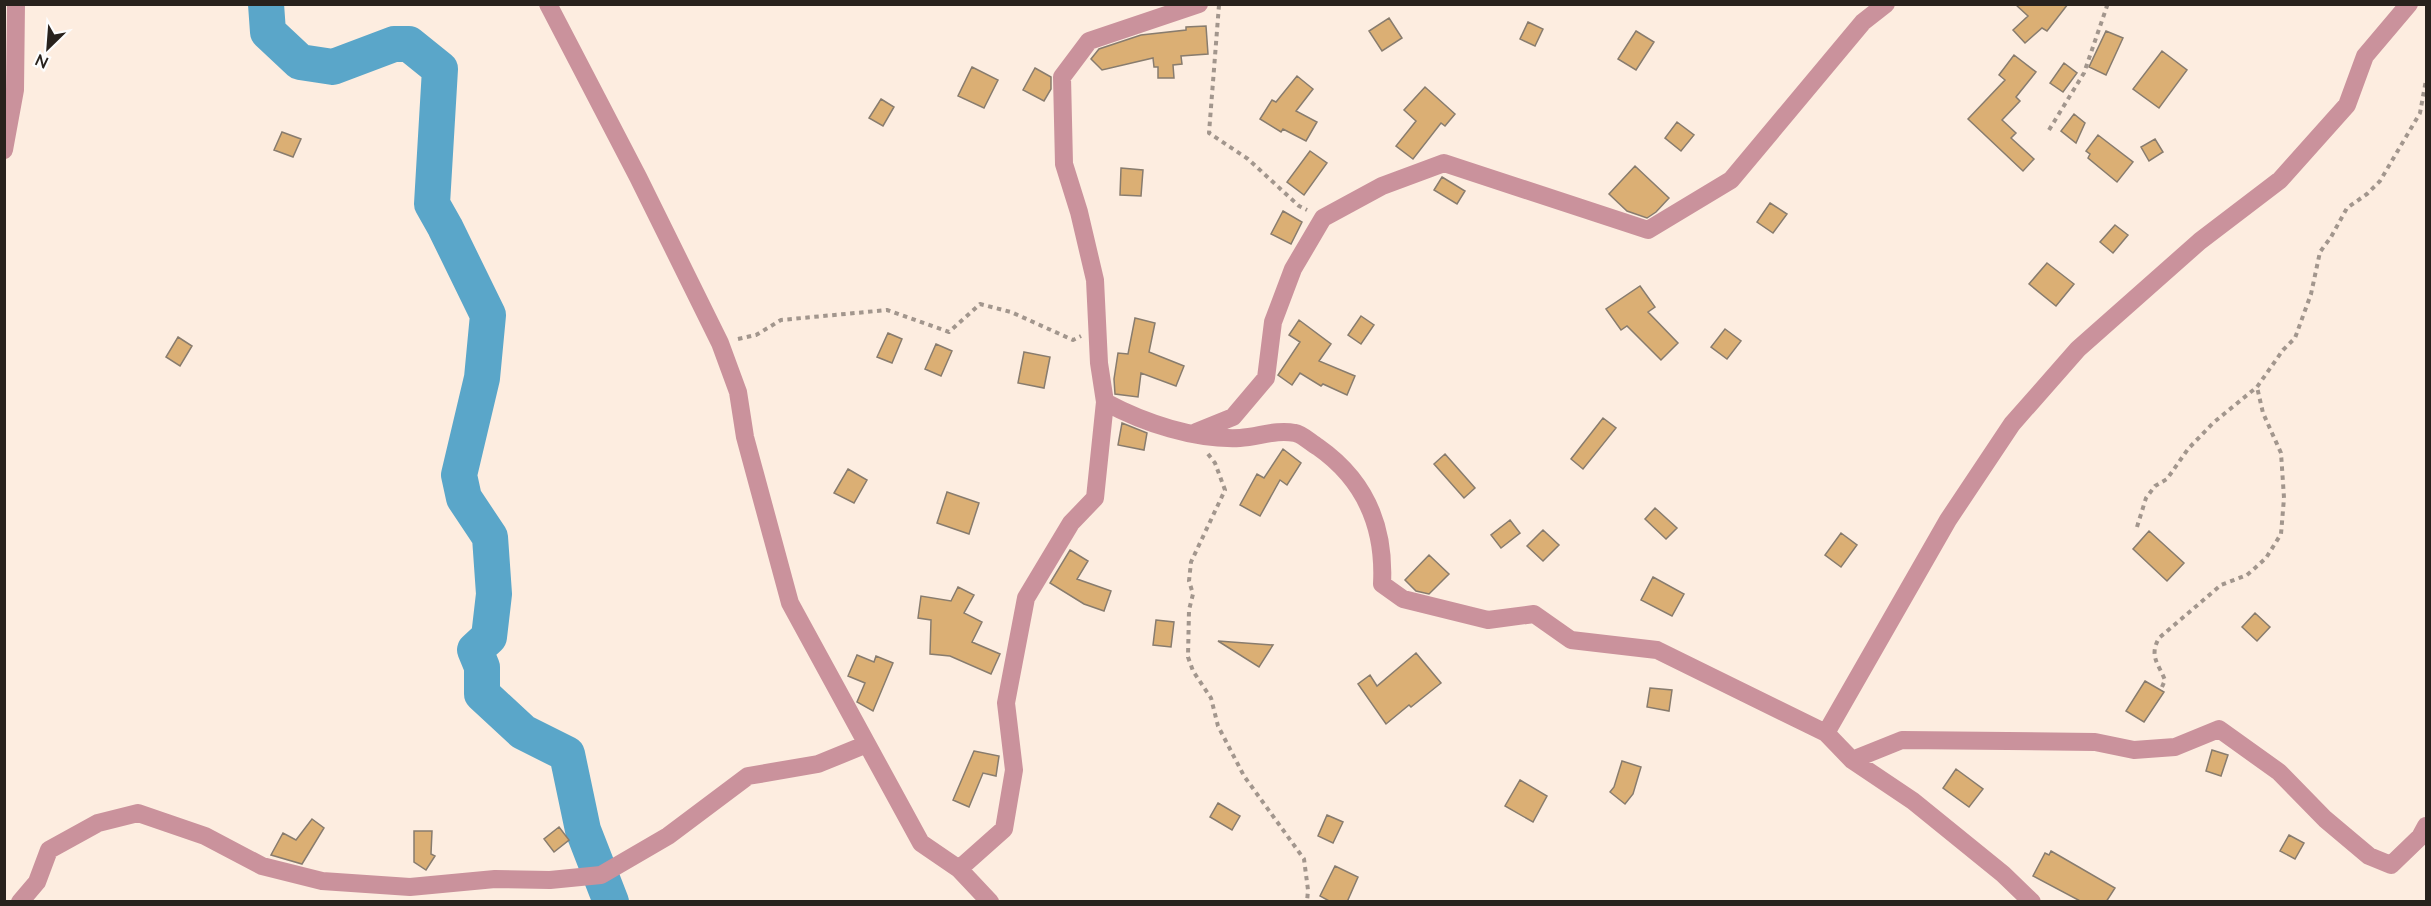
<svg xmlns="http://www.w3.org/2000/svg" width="2431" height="906" font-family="Lato,sans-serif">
<rect width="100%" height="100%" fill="#fdede0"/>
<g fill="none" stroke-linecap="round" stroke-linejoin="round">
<path stroke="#5aa6c9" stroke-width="36" d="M266 4 268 32 300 62 333 67 394 44H409L440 69 432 204 445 227 488 315 482 378 459 475 464 498 490 537 494 594 489 637 475 650 482 667V694L523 732 567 754 583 830 611 902"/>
</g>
<path fill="#dbaf74" stroke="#887c6e" stroke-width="1.5" d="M2015 4H2068L2047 31 2042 28 2025 43 2013 30 2028 16Z
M1389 18 1402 38 1382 51 1369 31Z
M1528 22 1543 29 1535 46 1520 39Z
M1206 26 1208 54 1181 56 1182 64 1173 65 1174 78H1158V67H1154L1153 58 1102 70 1091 59 1099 49 1141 35 1186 30V27Z
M1636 31 1654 42 1636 70 1618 59Z
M2106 31 2123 38 2106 75 2089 67Z
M2162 51 2187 70 2159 108 2133 89Z
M2014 55 2036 72 2016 97 2020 101 2002 120 2016 133 2011 138 2034 159 2023 171 1968 119 2005 80 1999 75Z
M2064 63 2077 73 2063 92 2050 83Z
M972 67 998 80 984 108 958 96Z
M1035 68 1051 77V89L1044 101 1023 90Z
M1297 76 1313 89 1296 111 1317 122 1306 141 1283 129 1281 132 1260 119 1272 100 1276 102Z
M1425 87 1455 114 1445 126 1441 123 1413 159 1396 146 1416 121 1404 110Z
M881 99 894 107 883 126 869 118Z
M2074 114 2085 123 2076 143 2061 131Z
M1677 122 1694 135 1681 151 1665 138Z
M282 132 301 139 293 157 274 150Z
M2098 135 2133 162 2117 182 2088 158 2090 154 2086 151Z
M2155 139 2163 152 2149 161 2141 147Z
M1310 151 1327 163 1304 195 1287 182Z
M1635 166 1669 198 1656 212 1647 218 1627 211 1609 194Z
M1121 168 1143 170 1141 196 1120 195Z
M1442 177 1465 191 1457 204 1434 190Z
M1770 203 1787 214 1773 233 1757 222Z
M1283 211 1302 222 1291 244 1271 234Z
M2115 225 2128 235 2113 253 2100 242Z
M2047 263 2074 284 2056 306 2029 284Z
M1640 286 1655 307 1648 312 1678 343 1661 360 1627 326 1621 330 1606 309Z
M1361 316 1374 325 1361 344 1348 335Z
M1135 318 1155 323 1149 352 1184 366 1176 386 1141 373 1138 397 1115 394 1114 379 1118 353 1128 354Z
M1299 320 1331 344 1319 361 1355 376 1347 395 1323 384 1321 386 1300 373 1292 385 1278 375 1300 342 1289 335Z
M1725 329 1741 341 1727 359 1711 347Z
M888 333 902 339 892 363 877 357Z
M178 337 192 346 180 366 166 357Z
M936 344 952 351 941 376 925 369Z
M1024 352 1050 357 1044 388 1018 383Z
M1603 418 1616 428 1583 469 1571 459Z
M1122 423 1147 433 1144 450 1118 445Z
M1283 449 1301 463 1287 485 1280 480 1260 516 1240 505 1257 474 1264 478Z
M1445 454 1475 488 1464 498 1434 464Z
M848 469 867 480 854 503 834 493Z
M947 492 979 503 969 534 937 523Z
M1655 508 1677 528 1666 539 1645 519Z
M1510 520 1520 533 1501 548 1491 535Z
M1543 530 1559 545 1543 561 1527 546Z
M2149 531 2184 563 2167 581 2133 549Z
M1841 533 1857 545 1841 567 1825 555Z
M1070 550 1088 561 1077 579 1111 591 1104 611 1084 604 1050 583Z
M1429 555 1449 574 1429 594 1416 591 1405 580Z
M1653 577 1684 594 1672 616 1641 600Z
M958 587 974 595 964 613 982 622 972 642 1000 654 991 674 950 656 930 654 931 620 918 618 921 596 951 601Z
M2255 613 2270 627 2257 641 2242 627Z
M1156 620 1174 622 1171 647 1153 645Z
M1218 641 1273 645 1259 667Z
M1416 653 1441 683 1411 707 1409 705 1386 724 1358 684 1370 675 1377 686Z
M857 655 874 662 876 656 893 663 873 711 857 702 865 683 848 676Z
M2145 681 2164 692 2144 722 2126 711Z
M1650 688 1672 690 1669 711 1647 707Z
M2212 750 2228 755 2221 776 2206 771Z
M974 751 999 756 996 776 983 773 969 807 953 800Z
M1622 761 1641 767 1633 794 1625 804 1610 792 1614 787Z
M1956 769 1983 789 1969 807 1943 788Z
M1520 780 1547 796 1533 822 1505 806Z
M1218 803 1240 816 1232 830 1210 817Z
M1327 815 1343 822 1333 843 1318 836Z
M312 819 324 828 302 864 271 855 283 833 296 840Z
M559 827 569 840 554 852 544 839Z
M414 831H432L431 854 435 856 426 870 414 862Z
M2289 835 2304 843 2295 859 2280 851Z
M2051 851 2115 888 2106 902H2082L2033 876 2045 853 2049 855Z
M1335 866 1358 877 1347 902H1331L1320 896Z"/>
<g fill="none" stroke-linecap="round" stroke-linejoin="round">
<path stroke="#a2968d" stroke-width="4" stroke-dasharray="4.5 4.5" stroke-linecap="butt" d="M1219 5 1209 133 1248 159 1299 206 1307 210
M2049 130 2084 73 2107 6 2105 4
M738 339 756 335 781 320 887 310 949 332 980 304 1011 312 1073 340 1081 336
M1208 454 1215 463 1225 490 1191 562 1189 581 1193 594 1189 610 1188 657 1193 671 1211 698 1218 726 1244 776 1304 859 1308 890 1307 902
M2137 527 2146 498 2155 486 2167 479 2188 449 2213 423 2257 387 2283 350 2295 338 2311 294 2320 252 2331 237 2347 208 2367 194 2380 181 2420 113 2426 80
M2162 687 2165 680C2158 663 2149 656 2159 638L2221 585 2247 575 2255 568 2266 558 2281 534 2284 498 2281 453 2263 413 2257 387"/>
<path stroke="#ca929c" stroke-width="18" d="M548 4 638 177 720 343 738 392 745 437 790 603 921 843 959 869 990 902
M4 150 15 90 16 4
M1105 402C1144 423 1195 440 1240 438 1259 437 1276 429 1295 433 1302 434 1311 443 1318 447 1365 480 1385 527 1382 584L1403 599 1488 620 1534 614 1571 640 1657 650 1826 733 1852 760 1913 801 2003 874 2032 902
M1196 432 1233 417 1266 378 1273 322 1293 269 1323 218 1382 186 1444 163 1648 230 1731 180 1863 22 1886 4
M1826 733 1948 520 2012 424 2078 349 2200 241 2280 180 2347 105 2365 56 2409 4
M1852 760 1902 740 2095 742 2134 750 2175 747 2219 729 2279 772 2325 819 2369 856 2391 865 2420 837 2426 826
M959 869 1004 829 1014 770 1006 703 1026 598 1071 523 1095 498 1105 402 1099 363 1095 280 1079 212 1064 164 1062 77 1089 41 1199 4
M20 902 37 882 49 850 98 823 138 813 205 836 262 866 322 881 410 887 495 879 550 880 601 875 668 836 748 776 818 764 867 744"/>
</g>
<rect width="2431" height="906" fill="none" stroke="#28221d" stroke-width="12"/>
<g transform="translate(48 48) rotate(205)" stroke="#fdfdfd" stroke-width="4.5" paint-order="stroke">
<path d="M0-4.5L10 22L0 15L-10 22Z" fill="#28221d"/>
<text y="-9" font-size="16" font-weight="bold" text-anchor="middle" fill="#28221d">N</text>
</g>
</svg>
